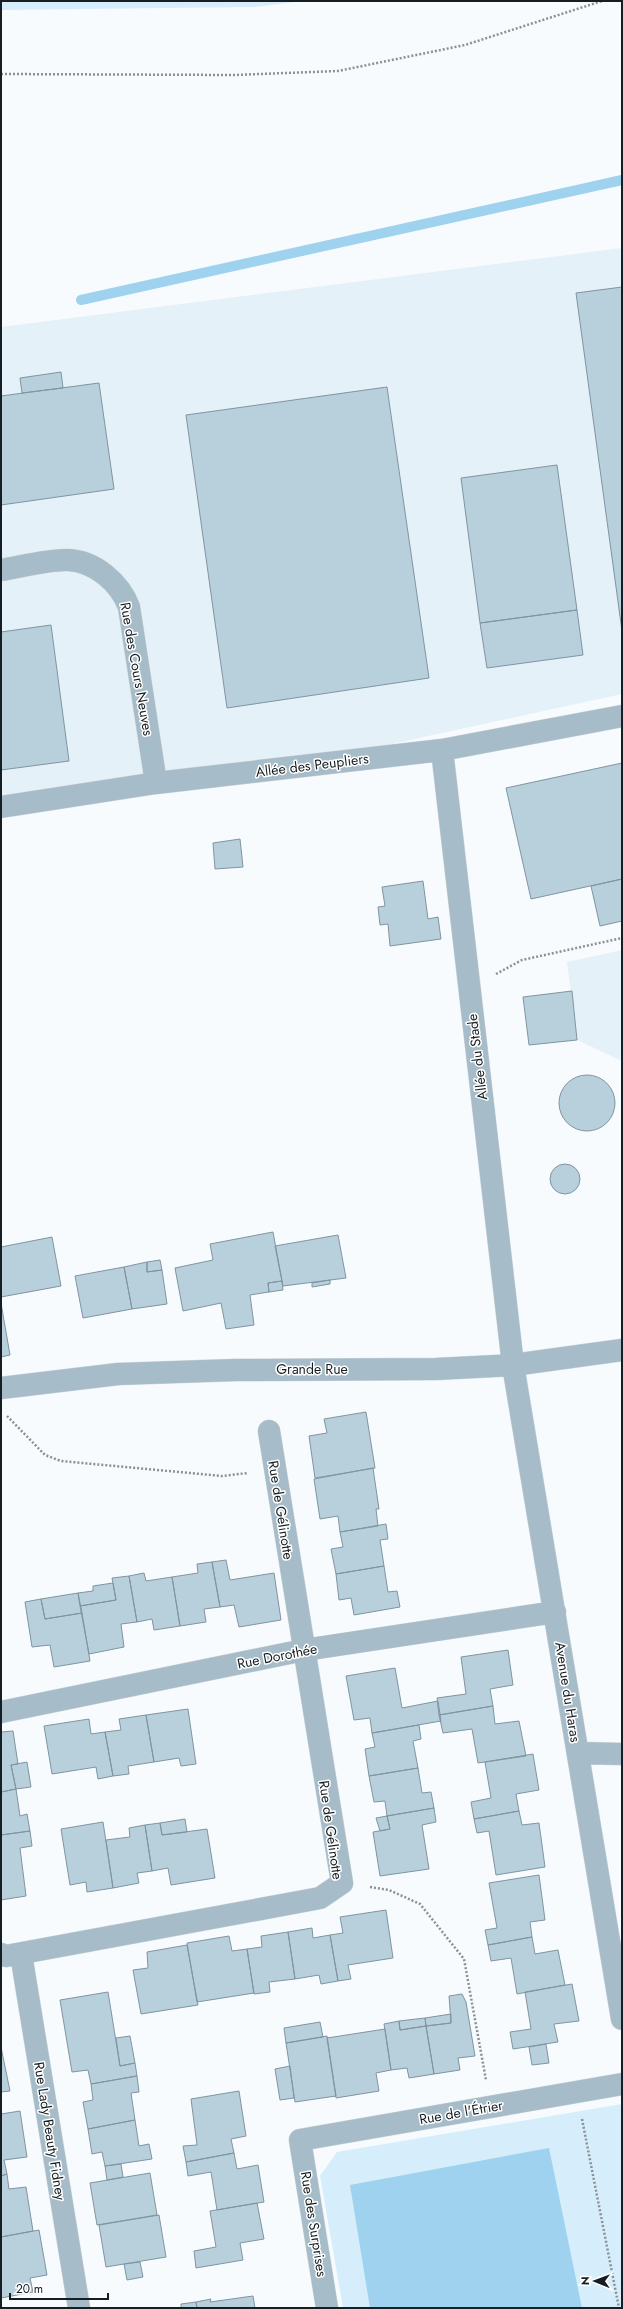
<svg xmlns="http://www.w3.org/2000/svg" width="623" height="2309" font-family="Jost,sans-serif">
<rect width="100%" height="100%" fill="#f7fbfe"/>
<path fill="#e4f1f8" d="M622 248V694L304 763 1 804V327Z
M622 950V1061L577 1040 567 962Z"/>
<path fill="#d6eefc" d="M1 1H302L255 7 1 10Z
M622 2104V2308H343L320 2176 337 2152Z"/>
<path fill="#9ed2ee" d="M549 2148 582 2308H370L350 2185Z"/>
<g fill="none" stroke-linecap="round" stroke-linejoin="round">
<path stroke="#9ed2ee" stroke-width="10" d="M81 300 622 180"/>
</g>
<path fill="#b8cfdc" stroke="#7f95a1" d="M622 287V631L576 293Z
M61 372 63 388 22 393 20 378Z
M99 383 114 489 1 505V396Z
M387 387 429 678 227 708 186 415Z
M557 465 577 610 480 623 461 478Z
M577 610 583 655 487 668 480 623Z
M51 625 69 761 1 770V632Z
M622 763V879L531 899 506 788Z
M240 839 243 867 215 869 213 843Z
M622 879V921L600 926 591 886Z
M423 881 428 919 438 917 441 939 390 946 388 924 380 925 378 907 385 906 382 887Z
M572 991 577 1040 529 1045 523 997Z
M559 1103a28 28 0 1 1 56 0a28 28 0 1 1-56 0Z
M550 1179a15 15 0 1 1 30 0a15 15 0 1 1-30 0Z
M273 1232 282 1281 268 1283 269 1292 250 1295 254 1325 226 1329 221 1303 183 1311 175 1268 213 1260 210 1244Z
M338 1235 346 1278 283 1286 275 1246Z
M52 1237 61 1286 1 1297V1247Z
M160 1260 162 1270 147 1272V1262Z
M147 1262V1272L162 1270 167 1304 132 1309 124 1267Z
M124 1267 132 1309 83 1318 75 1276Z
M330 1280V1284L312 1287V1283Z
M282 1281 283 1290 269 1292 268 1283Z
M1 1303 10 1355 1 1357Z
M366 1412 375 1468 315 1478 309 1436 327 1433 324 1419Z
M373 1468 379 1509H376L378 1526 340 1532 338 1516 320 1519 314 1479Z
M386 1524 388 1539 380 1540 384 1566 336 1574 331 1549 343 1547 340 1532Z
M226 1560 230 1580 274 1573 281 1620 239 1627 234 1605 220 1607 212 1562Z
M212 1562 220 1607 204 1609 206 1622 180 1626 172 1577 198 1573 197 1564Z
M384 1566 388 1592 397 1591 400 1607 354 1615 351 1598 339 1600 336 1574Z
M144 1573 146 1581 172 1577 180 1626 154 1630 152 1619 137 1622 129 1576Z
M129 1576 137 1622 121 1624 124 1647 89 1654 80 1606 116 1600 112 1578Z
M113 1583 116 1600 80 1606 78 1593 93 1591V1586Z
M78 1593 82 1613 45 1619 41 1599Z
M41 1599 45 1619 82 1613 90 1661 54 1667 50 1645 32 1647 25 1602Z
M508 1650 513 1685 490 1689 493 1706 439 1715 437 1698 466 1694 461 1657Z
M395 1668 402 1708 438 1701 441 1721 372 1733 370 1718 354 1720 346 1676Z
M493 1706 495 1724 519 1721 526 1756 478 1763 472 1729 443 1733 439 1715Z
M188 1709 196 1764 181 1766 179 1758 154 1762 146 1715Z
M146 1715 154 1762 128 1766 129 1774 113 1776 105 1732 121 1730 119 1719Z
M89 1719 91 1734 105 1732 113 1776 98 1779 96 1767 52 1774 44 1726Z
M419 1725 421 1739 413 1741 418 1768 369 1776 365 1749 375 1747 372 1733Z
M13 1731 18 1764 11 1765 16 1789 1 1792V1732Z
M533 1754 539 1790 516 1794 519 1811 474 1819 471 1802 491 1798 485 1762Z
M27 1762 31 1787 16 1789 11 1765Z
M418 1768 422 1793 431 1792 434 1808 387 1816 385 1801 374 1802 369 1776Z
M16 1789 20 1816 27 1814 30 1831 1 1835V1792Z
M434 1808 436 1822 422 1825 429 1869 380 1876 373 1832 390 1829 387 1816Z
M519 1811 522 1825 539 1823 545 1867 496 1875 489 1831 477 1833 474 1819Z
M387 1816 390 1829 380 1831 376 1818Z
M185 1819 187 1832 162 1835 160 1823Z
M103 1822 113 1888 87 1892 86 1882 70 1885 61 1829Z
M160 1823 162 1835 207 1829 215 1878 171 1885 168 1868 152 1871 145 1825Z
M145 1825 152 1871 137 1873 139 1883 113 1888 106 1840 130 1837 129 1828Z
M30 1831 32 1846 20 1848 26 1896 1 1900V1835Z
M539 1875 545 1920 530 1922 532 1937 488 1945 485 1930 497 1928 489 1883Z
M386 1910 393 1958 348 1965 351 1979 338 1981 330 1935 343 1933 340 1917Z
M312 1928 313 1938 330 1935 338 1981 321 1984 319 1975 295 1979 288 1932Z
M288 1932 295 1979 269 1982 270 1992 254 1994 247 1949 262 1947 261 1936Z
M229 1936 232 1951 247 1949 254 1993 197 2002 187 1943Z
M532 1937 535 1954 558 1950 565 1985 517 1994 511 1958 491 1961 488 1945Z
M187 1945 198 2005 141 2014 133 1970 148 1968 147 1952Z
M572 1984 579 2021 554 2024 558 2042 513 2049 510 2032 531 2029 525 1992Z
M108 1992 120 2066 135 2063 137 2076 91 2084 88 2070 72 2072 60 2000Z
M462 1994 466 2002 475 2056 458 2058 460 2070 434 2074 426 2026 451 2023 449 1996Z
M451 2014V2023L426 2026 425 2018Z
M425 2018 426 2026 400 2030 399 2021Z
M399 2021 400 2030 426 2026 434 2074 409 2078 407 2068 391 2070 384 2024Z
M320 2022 323 2037 286 2043 284 2028Z
M385 2029 391 2070 376 2073 379 2091 336 2098 327 2038Z
M130 2036 135 2063 120 2066 116 2038Z
M327 2036 336 2096 295 2102 286 2043Z
M546 2044 549 2063 532 2065 529 2047Z
M1 2047 10 2091 1 2092Z
M290 2066 294 2098 280 2100 275 2069Z
M137 2076 139 2092 131 2093 135 2120 88 2129 83 2102 93 2100 91 2084Z
M239 2091 246 2136 231 2139 234 2153 186 2162 183 2146 197 2145 191 2099Z
M20 2111 27 2157 4 2160 7 2174 1 2176V2114Z
M135 2120 139 2146 149 2144 152 2159 105 2166 102 2152 92 2154 88 2129Z
M234 2153 237 2169 258 2165 264 2202 217 2210 211 2172 188 2176 186 2162Z
M121 2164 123 2177 107 2180 105 2166Z
M150 2173 157 2215 97 2225 90 2183Z
M7 2174 9 2189 26 2187 33 2231 1 2237V2176Z
M257 2203 264 2239 240 2243 243 2260 196 2268 194 2251 216 2247 210 2211Z
M159 2215 166 2257 106 2267 99 2225Z
M39 2230 47 2275 30 2278 33 2292 1 2298V2237Z
M140 2262 143 2277 127 2280 124 2264Z
M253 2296 255 2308H197L196 2302 211 2299 210 2302Z
M196 2302 197 2308H181V2304Z"/>
<g fill="none" stroke-linecap="round" stroke-linejoin="round">
<defs>
<path id="street" d="M1 570C20 567 50 559 68 560 95 561 120 583 129 607L156 783
M442 750 513 1365 622 2019
M1 807 156 783 442 750 622 716
M1 1388 118 1374 236 1370 436 1369 513 1365 622 1350
M1 1712 304 1650 555 1612
M578 1753 622 1754
M1 1954 6 1956 320 1898 342 1883 269 1431
M21 1954 79 2308
M327 2308 300 2140 622 2084"/>
</defs>
<use href="#street" stroke="#d3d8db" stroke-width="23"/>
<path stroke="#8a9093" stroke-width="2.5" stroke-dasharray="2 2" stroke-linecap="butt" d="M1 74 234 75 338 71 465 45 602 1
M496 974 522 960 622 938
M7 1416 45 1455 61 1461 222 1476 248 1473
M370 1887 389 1890 420 1904 464 1959 486 2080
M582 2119 619 2308"/>
<use href="#street" stroke="#a6bcc8" stroke-width="22"/>
</g>
<g text-anchor="middle" dominant-baseline="central" stroke-width="3" stroke-linejoin="round" paint-order="stroke">
<g font-size="14" fill="#161e23" stroke="#fff">
<text transform="translate(137 669) rotate(80)">Rue des Cours Neuves</text>
<text transform="translate(312 765) rotate(-7)">Allée des Peupliers</text>
<text transform="translate(477 1057) rotate(-97)">Allée du Stade</text>
<text x="312" y="1369">Grande Rue</text>
<text transform="translate(281 1510) rotate(81)">Rue de Gélinotte</text>
<text transform="translate(277 1656) rotate(-11)">Rue Dorothée</text>
<text transform="translate(568 1692) rotate(81)">Avenue du Haras</text>
<text transform="translate(331 1830) rotate(82)">Rue de Gélinotte</text>
<text transform="translate(461 2112) rotate(-10)">Rue de l'Étrier</text>
<text transform="translate(50 2131) rotate(81)">Rue Lady Beauty Fidney</text>
<text transform="translate(314 2224) rotate(81)">Rue des Surprises</text>
</g>
</g>
<rect width="623" height="2309" fill="none" stroke="#161e23" stroke-width="4"/>
<g transform="translate(595 2281) rotate(271)" stroke="#ffffff" stroke-width="3" paint-order="stroke">
<path d="M0-3L7 15L0 10L-7 15Z" fill="#161e23"/>
<text y="-6" font-size="11" font-weight="bold" text-anchor="middle" fill="#161e23">N</text>
</g>
<path d="M10 2293v6h98v-6" fill="none" stroke="#161e23" stroke-width="2"/>
<text x="16" y="2293" font-size="12" fill="#161e23" stroke="#ffffff" stroke-width="3" paint-order="stroke">20 m</text>
</svg>
